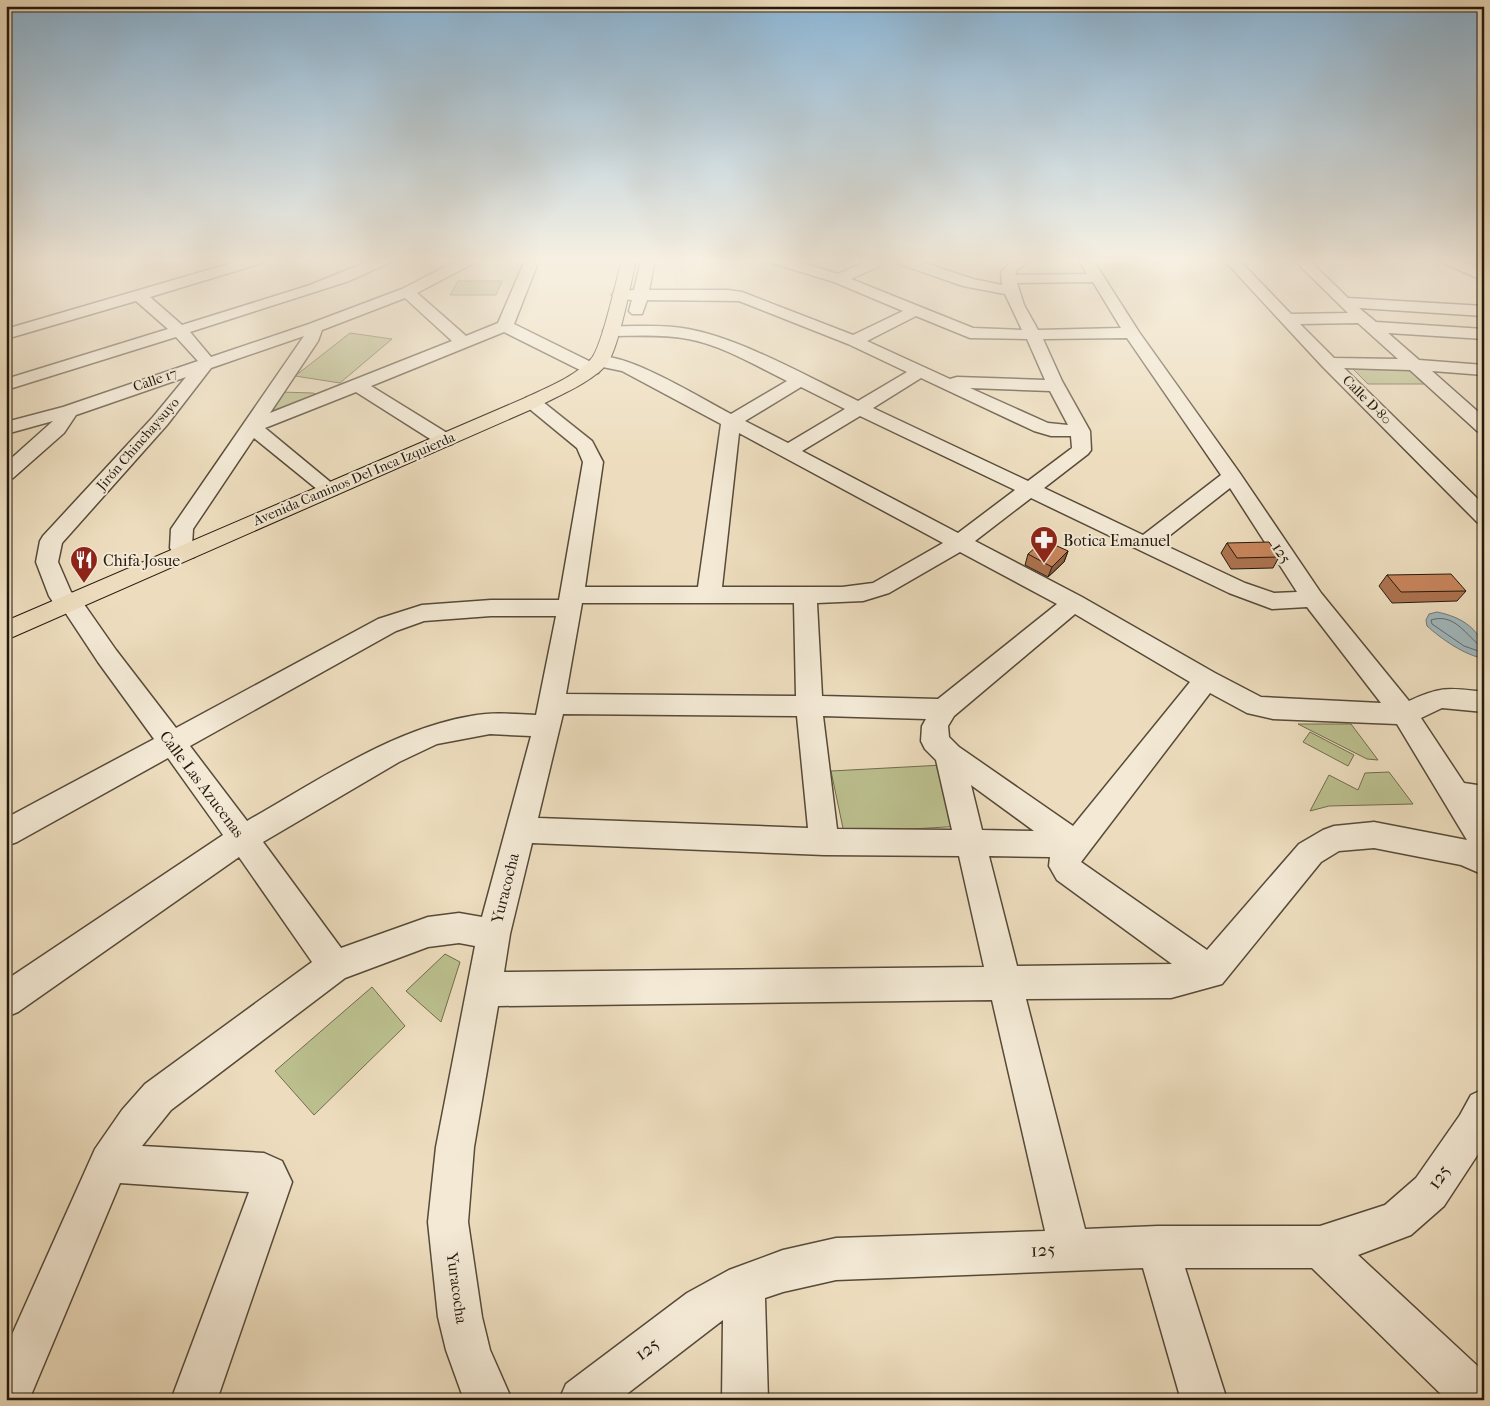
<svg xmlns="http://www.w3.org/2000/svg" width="1490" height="1406" font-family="'IM FELL French Canon',serif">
<rect width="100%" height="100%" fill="#edddbe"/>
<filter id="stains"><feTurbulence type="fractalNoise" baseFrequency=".004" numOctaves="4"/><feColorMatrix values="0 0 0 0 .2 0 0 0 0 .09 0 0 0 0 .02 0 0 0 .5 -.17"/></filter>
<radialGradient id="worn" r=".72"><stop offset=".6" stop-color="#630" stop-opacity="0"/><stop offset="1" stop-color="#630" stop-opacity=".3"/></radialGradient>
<path fill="#bcc08f" stroke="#706c4e" d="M458 281H502L496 295H450Z
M350 333 392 339 340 383 295 376Z
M1351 367H1405L1424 384H1368Z
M280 392 313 393 321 396 277 412 266 411Z
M1298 724H1351L1378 760 1367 759Z
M1310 732 1354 755 1348 766 1303 742Z
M943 765 963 826 844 833 831 771Z
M1389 772 1413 804 1329 806 1310 811 1329 775 1358 790 1365 773Z
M445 954 460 962 441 1022 406 991Z
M372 987 405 1026 314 1115 275 1071Z"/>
<path fill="#a0b8be" stroke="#6e7877" d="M1437 612C1462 617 1484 630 1484 658 1467 657 1440 638 1427 626L1426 620 1429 614Z"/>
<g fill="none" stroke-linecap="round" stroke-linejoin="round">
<path stroke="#626866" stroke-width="1" d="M1484 647 1479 645C1464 632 1453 613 1431 620L1432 624 1464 646 1484 653"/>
<defs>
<path id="minor" d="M242 260H264L262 263 150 297 182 325 310 285 372 260H391L389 263 349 281 190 332 211 357 309 324 402 289 458 260H476L474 263 417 293 466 336 498 323 525 260H539L514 324 593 363 592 361 594 357C624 350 702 399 731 414L787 381C756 366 722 345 688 339 663 334 636 336 611 336L605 334 603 331 605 328 611 326C636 327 663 324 688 329 742 339 808 377 858 401L907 372 848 344 739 301 647 300 642 314H632L629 311 632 300 615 298 612 295 615 292 634 290 641 260H655L649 290H728L742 292 853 335 903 311 834 282 772 263 770 260H792L838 274 869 260H888L886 263 851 279 973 328 1022 330 1005 294 963 286 897 263 895 260H916L973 279 1002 285 1001 272 1013 260H1030L1017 270 1015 275 1087 274 1079 260H1093L1139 332 1239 472 1321 593 1409 701C1442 686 1449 688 1484 692V712L1442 708 1421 718 1464 783 1484 786V810L1480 809 1484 815V875L1461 865 1374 848 1339 851 1321 862 1222 984 1171 998 1026 999 1085 1229 1158 1226H1320L1385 1205 1416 1178 1460 1115 1471 1095 1484 1089V1145L1444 1206 1411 1235 1358 1255 1484 1372V1400H1447L1312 1268H1185L1227 1400H1181L1143 1268 836 1280 783 1292 765 1298 768 1400H722L723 1320 619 1400H559L566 1384 687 1293 729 1270 783 1250 836 1238 1045 1231 992 1000 498 1006 474 1147 468 1222 482 1317 490 1350 512 1400H464L446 1350 438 1317 428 1222 436 1147 475 946 459 943 428 947 345 978 171 1110 142 1146 264 1153 282 1161 292 1182 217 1400H171L249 1192 120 1183 29 1400H6V1348L95 1149 122 1110 145 1084 312 962 239 857 18 1012 6 1017V980L223 835 168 758 17 842 6 846V818L154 739 98 662 63 609 53 602 49 596 36 562 40 541 43 536 153 417 186 377 76 415 64 433 13 478 6 480V463L53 421 6 434V422L63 407 198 361 176 337 6 390V379L168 329 136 301 6 339V329ZM1093 282 1121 328 1038 330 1024 305 1017 283ZM405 298 452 341 270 413 318 341 322 330ZM916 316 970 338 1027 339 1045 380 957 377 950 379 867 341ZM504 332 586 373H598L601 369 598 366 622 371 721 424 698 587H585L603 462 592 441 538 398 532 397 526 398 523 402 526 406 577 448 583 462 559 600H491L422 605 378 619 176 728 116 650 79 597 71 592 58 562 62 543 167 425 211 368 304 336 171 529 170 548C176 558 183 560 194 557L197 552 192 546 193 529 254 438 323 494 330 496 337 494 340 490 265 428 356 392 438 444 445 446 452 444 455 440 452 436 371 386ZM1127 338 1221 475 1143 535 1044 488 1088 454 1091 450 1090 431 1062 381 1043 339ZM921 378 1034 431 1051 436H1071L1072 448 1028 481 873 408ZM801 387 845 409 788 443 745 421ZM970 388 1050 391 1068 425 1048 423ZM860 416 1015 490 958 533 802 451ZM739 433 943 543 873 583 842 587H722ZM1230 488 1297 592 1274 593 1245 583 1160 543ZM1031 498 1229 593 1272 609 1307 607 1381 703 1261 697 1215 673 1082 597 975 541ZM960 552 1057 604 938 699 822 696 817 603 863 601 889 593ZM582 603H794L796 696 566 694ZM1075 614 1190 682 1073 826 959 747 949 737 948 726 954 716ZM491 616H556L536 715C514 714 492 712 471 716 392 729 316 782 247 821L190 746 396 631 424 621ZM1210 693 1247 713 1273 719 1397 724 1467 840 1374 822 1334 826 1323 830 1299 844 1207 950 1081 862ZM563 714 797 716 808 828 538 818ZM823 716 926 719 922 726 921 741 925 749 936 760 952 830 837 829ZM490 734 531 736 482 917 459 913 428 917 341 948 263 842 399 762 437 744ZM971 785 1034 831 982 830ZM532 843 824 855 959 856 984 967 504 972 510 934ZM989 856 1050 857 1049 866 1057 880 1172 964 1017 966Z
M1224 260H1239L1291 314 1348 313 1294 260H1309L1348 298 1484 306V316L1359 308 1376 322 1484 329V339L1388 333 1419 360 1484 365V375L1432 371 1484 417V433L1477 431 1410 370 1344 368 1484 505V523L1477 522 1323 367ZM1358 323 1398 359 1334 358 1300 324Z
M1441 260H1460L1484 271V281L1443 263Z"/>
<path id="major" d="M622 260H636C631 282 619 348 607 364 592 382 560 395 539 406L6 640V621L525 398C546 388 576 376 591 359 602 347 616 280 622 260Z"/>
</defs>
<use href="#minor" stroke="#564a39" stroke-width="3"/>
<use href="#major" stroke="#23190d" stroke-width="2"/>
<use href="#minor" fill="#f3e9d5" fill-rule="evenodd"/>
<use href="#major" fill="#edddbe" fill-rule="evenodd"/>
</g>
<path fill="#ad724f" stroke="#23190d" d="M1227 543 1279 557 1273 568 1231 569 1221 553Z
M1068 551 1064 562 1048 577 1025 565 1028 554Z
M1387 575 1466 591 1457 601 1392 603 1379 586Z"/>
<path fill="#8d5d40" stroke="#23190d" d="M1068 551 1064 562 1048 577 1052 567Z"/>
<path fill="#c9855c" stroke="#23190d" d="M1044 540 1068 551 1052 567 1028 554Z
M1269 542 1279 557 1237 558 1227 543Z
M1451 574 1466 591 1401 592 1387 575Z"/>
<linearGradient id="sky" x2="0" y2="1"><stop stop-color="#8bb6d7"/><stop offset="0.57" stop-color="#f7f0e2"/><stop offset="1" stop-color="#f7f0e2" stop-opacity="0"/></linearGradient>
<rect width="1490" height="457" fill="url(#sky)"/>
<defs>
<symbol id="pharmacy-pin" viewBox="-11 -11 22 30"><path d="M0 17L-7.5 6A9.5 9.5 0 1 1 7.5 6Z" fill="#8f2418" stroke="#f3e9d5"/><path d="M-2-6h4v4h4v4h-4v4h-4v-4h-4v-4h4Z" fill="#fff"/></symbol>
<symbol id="restaurant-pin" viewBox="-11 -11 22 30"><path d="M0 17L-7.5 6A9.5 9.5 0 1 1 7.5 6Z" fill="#8f2418" stroke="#f3e9d5"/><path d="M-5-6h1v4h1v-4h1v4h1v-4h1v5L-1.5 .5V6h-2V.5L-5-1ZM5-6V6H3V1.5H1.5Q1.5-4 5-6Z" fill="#fff"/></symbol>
</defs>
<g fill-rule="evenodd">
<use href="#pharmacy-pin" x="1028" y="524" width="32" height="43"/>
<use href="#restaurant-pin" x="68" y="544" width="32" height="43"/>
</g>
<g text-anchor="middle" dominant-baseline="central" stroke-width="4" stroke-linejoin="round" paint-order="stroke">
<g font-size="14" fill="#23190d" stroke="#f3e9d5">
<text transform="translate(155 380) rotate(-19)">Calle 17</text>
<text transform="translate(1367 400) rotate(45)">Calle D-80</text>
<text transform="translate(138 444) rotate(-49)">Jirón Chinchaysuyo</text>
<text transform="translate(354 479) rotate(-23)">Avenida Caminos Del Inca Izquierda</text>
</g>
<g font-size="16" fill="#23190d" stroke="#f3e9d5" text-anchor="start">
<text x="1063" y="540">Botica Emanuel</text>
<text x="103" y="560">Chifa Josue</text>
</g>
<g font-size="16" fill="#23190d" stroke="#f3e9d5">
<text transform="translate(1282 553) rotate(57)">125</text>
<text transform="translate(202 784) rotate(53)">Calle Las Azucenas</text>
<text transform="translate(505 888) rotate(-76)">Yuracocha</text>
<text transform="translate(457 1288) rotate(82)">Yuracocha</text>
</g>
<g font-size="19" fill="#23190d" stroke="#f3e9d5">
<text transform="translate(1439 1177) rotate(-55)">125</text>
<text transform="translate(1043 1250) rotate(-3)">125</text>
<text transform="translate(647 1349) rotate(-37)">125</text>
</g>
</g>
<rect width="1490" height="1406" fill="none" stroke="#edddbe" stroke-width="25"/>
<rect x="8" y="8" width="1475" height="1391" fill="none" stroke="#23190d" stroke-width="2.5"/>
<rect x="12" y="12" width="1465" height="1381" fill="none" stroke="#23190d"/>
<rect width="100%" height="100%" filter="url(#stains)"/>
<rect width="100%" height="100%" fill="url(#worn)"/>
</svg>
